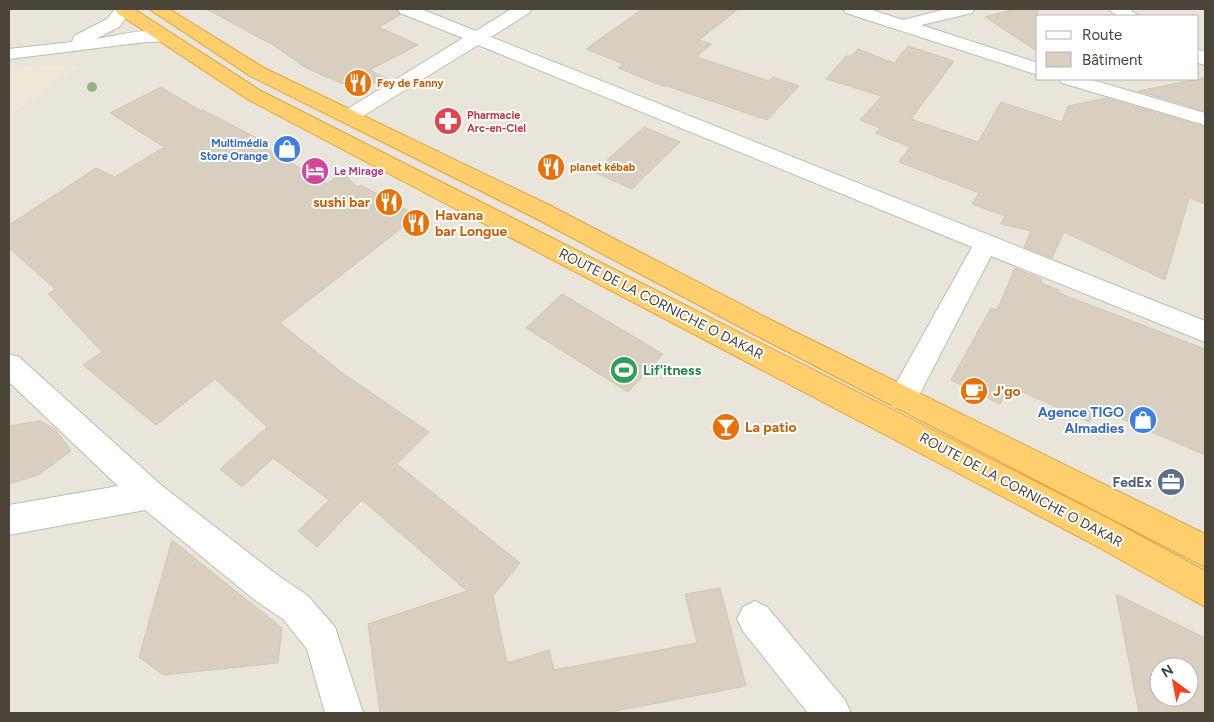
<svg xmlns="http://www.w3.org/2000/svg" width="1214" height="722" font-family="Figtree,sans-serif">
<rect width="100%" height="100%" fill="#f6f3ec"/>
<path fill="#eae5da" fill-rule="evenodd" d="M9 9H1205V713H9ZM1038 16H1198V79H1038ZM1159 667H1189V697H1159Z"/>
<path fill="#efe8d6" d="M44 65 80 66 9 115V69Z"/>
<path fill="#d8cfc1" stroke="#d3c7b4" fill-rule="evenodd" d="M206 9H396L400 15 379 27 418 45 370 70 389 80 350 87 306 68 273 45Z
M642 9H738L699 40 711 44 697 57 769 81 773 77 799 86 767 120 667 86 665 87 618 68 623 64 586 49Z
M1015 9H1038V52L985 17Z
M908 46 954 61 911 119 978 142 1001 102 1062 122 1068 106 1106 98 1205 127V204L1189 198 1165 280 1064 232 1052 258 1024 247 1031 231 1001 224 1005 216 972 204 979 193 899 162 910 147 875 133 880 128 860 120 882 96 826 79 846 56H851L858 49 894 63Z
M1205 77V111L1138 91 1198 79Z
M161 87 201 111 203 110 263 141 259 144 327 184 343 172 357 187 361 185 417 216 280 323 345 375 429 432 397 464 520 563 493 596 507 663 549 650 554 670 697 643 685 594 720 588 746 686 605 713H380L368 624 467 591 362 500 317 547 298 531 329 500 273 458 242 487 220 469 267 427 215 379 156 425 83 365 102 352 48 294 55 289 9 248V225L96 168 115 177 164 147 110 113Z
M644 127 680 142 632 189 594 172Z
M1015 268 1042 279 1041 283 1059 290V293L1205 349V455L1094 407 1090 422 1009 386 1000 404 951 380 991 308 997 310Z
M562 294 663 354 628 392 526 328Z
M40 421 56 430 71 451 38 475 9 484V426Z
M172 540 282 628 278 663 163 675 139 657Z
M1116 594 1205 638V713H1139ZM1159 667H1189V697H1159Z"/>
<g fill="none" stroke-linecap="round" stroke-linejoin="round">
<defs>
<path id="minor" d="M115 9H133L119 27 96 39C120 35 148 27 171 33L174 37 171 41 146 42 9 59V49L72 42 74 36 107 19Z
M398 9H421L476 31 511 9H531L529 13 491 37 1205 321V342L991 256 913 407 903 410 893 407 889 398 893 389 972 247 478 45 355 121 348 123 341 121 338 117 341 113 463 38 400 13Z
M843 9H869L903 20 946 9H974L972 13 921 25 1038 63V75L846 13Z
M1108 9H1129L1139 16H1118Z
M1198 50 1205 51V65L1198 63Z
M1059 79H1089L1205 113V125L1062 83Z
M9 354 19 357 161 485 280 577 307 595 335 627 363 713H325L307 649 283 619 256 601 145 510 9 535V505L118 486 9 382Z
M755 601 767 607 845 700 851 713H808L743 631 737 619 743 607Z"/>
<path id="highway" d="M115 9H134L261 91 1109 519 1205 571V607L1087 541 247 99 117 13Z
M149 9H169L264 68 549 205 775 322 1205 534V567L757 336 533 217 250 76Z"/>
</defs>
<use href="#minor" stroke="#c2bbae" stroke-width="2"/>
<use href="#highway" stroke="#e0a43c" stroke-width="2"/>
<use href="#minor" fill="#fff" fill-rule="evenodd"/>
<use href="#highway" fill="#ffcf6e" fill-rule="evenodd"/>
</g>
<circle fill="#97b381" cx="92" cy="87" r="5"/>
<defs>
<symbol id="restaurant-disc" viewBox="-11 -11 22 22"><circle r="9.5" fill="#e8710a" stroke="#fff"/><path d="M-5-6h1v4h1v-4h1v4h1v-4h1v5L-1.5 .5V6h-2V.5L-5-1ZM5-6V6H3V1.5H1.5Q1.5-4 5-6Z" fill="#fff"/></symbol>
<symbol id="pharmacy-disc" viewBox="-11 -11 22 22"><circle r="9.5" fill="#e0444e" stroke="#fff"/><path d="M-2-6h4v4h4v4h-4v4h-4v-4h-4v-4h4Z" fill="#fff"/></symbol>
<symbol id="shop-disc" viewBox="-11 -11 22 22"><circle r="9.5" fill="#3f7fe0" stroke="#fff"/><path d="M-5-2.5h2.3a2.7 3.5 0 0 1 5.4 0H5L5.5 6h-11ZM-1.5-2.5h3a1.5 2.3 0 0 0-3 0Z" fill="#fff"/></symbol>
<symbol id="hotel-disc" viewBox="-11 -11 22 22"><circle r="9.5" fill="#d1479c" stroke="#fff"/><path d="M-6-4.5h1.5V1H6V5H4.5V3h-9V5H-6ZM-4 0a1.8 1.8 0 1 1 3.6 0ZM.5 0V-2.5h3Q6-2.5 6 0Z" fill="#fff"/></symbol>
<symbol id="stadium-disc" viewBox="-11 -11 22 22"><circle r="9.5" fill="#2e9e5b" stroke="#fff"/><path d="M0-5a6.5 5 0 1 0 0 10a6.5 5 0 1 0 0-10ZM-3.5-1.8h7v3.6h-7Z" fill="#fff"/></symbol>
<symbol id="cafe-disc" viewBox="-11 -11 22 22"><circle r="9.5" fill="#e8710a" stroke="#fff"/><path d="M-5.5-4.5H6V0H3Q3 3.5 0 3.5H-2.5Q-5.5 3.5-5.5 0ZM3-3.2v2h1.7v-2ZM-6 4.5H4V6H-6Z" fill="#fff"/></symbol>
<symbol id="bar-disc" viewBox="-11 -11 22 22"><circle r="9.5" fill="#e8710a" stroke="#fff"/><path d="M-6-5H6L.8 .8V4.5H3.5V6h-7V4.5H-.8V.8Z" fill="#fff"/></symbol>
<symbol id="office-disc" viewBox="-11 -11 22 22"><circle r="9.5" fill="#5c6f8a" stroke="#fff"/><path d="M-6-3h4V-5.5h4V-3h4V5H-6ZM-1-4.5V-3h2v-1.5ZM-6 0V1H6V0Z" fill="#fff"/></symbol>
</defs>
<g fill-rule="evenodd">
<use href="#restaurant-disc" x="342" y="67" width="32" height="32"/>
<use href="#pharmacy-disc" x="432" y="105" width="32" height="32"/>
<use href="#shop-disc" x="271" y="133" width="32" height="32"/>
<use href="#restaurant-disc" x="535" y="151" width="32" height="32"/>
<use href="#hotel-disc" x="299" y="155" width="32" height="32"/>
<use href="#restaurant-disc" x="373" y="186" width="32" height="32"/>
<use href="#restaurant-disc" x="400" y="207" width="32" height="32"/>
<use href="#stadium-disc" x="608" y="354" width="32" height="32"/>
<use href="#cafe-disc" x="958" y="375" width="32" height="32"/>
<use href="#shop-disc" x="1127" y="404" width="32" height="32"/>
<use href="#bar-disc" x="710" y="411" width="32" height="32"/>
<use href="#office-disc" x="1155" y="466" width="32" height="32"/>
</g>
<g text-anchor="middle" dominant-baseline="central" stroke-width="4" stroke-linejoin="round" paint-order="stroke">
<g font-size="11" font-weight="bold" fill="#c56008" stroke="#fff" text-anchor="start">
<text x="377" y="83">Fey de Fanny</text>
<text x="570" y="167">planet kébab</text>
</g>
<g font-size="11" font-weight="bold" fill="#be3a42" stroke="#fff" text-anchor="start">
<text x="467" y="115">Pharmacie<tspan x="467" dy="13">Arc-en-Ciel</tspan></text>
</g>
<g font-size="11" font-weight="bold" fill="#366cbe" stroke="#fff" text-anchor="end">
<text x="268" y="143">Multimédia<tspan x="268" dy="13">Store Orange</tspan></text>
</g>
<g font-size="11" font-weight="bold" fill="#b23c85" stroke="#fff" text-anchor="start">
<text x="334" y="171">Le Mirage</text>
</g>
<g font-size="14" font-weight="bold" fill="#c56008" stroke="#fff" text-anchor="start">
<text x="370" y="202" text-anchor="end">sushi bar</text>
<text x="435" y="215">Havana<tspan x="435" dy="16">bar Longue</tspan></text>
<text x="993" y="391">J'go</text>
<text x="745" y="427">La patio</text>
</g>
<g font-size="14" fill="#4b4439" stroke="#fff">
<text transform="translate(661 304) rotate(27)">ROUTE DE LA CORNICHE O DAKAR</text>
<text transform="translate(1021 490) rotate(28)">ROUTE DE LA CORNICHE O DAKAR</text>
</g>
<g font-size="14" font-weight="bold" fill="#27864d" stroke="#fff" text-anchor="start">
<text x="643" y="370">Lif'itness</text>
</g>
<g font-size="14" font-weight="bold" fill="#366cbe" stroke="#fff" text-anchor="end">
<text x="1124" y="412">Agence TIGO<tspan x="1124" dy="16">Almadies</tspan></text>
</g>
<g font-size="14" font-weight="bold" fill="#4e5e75" stroke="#fff" text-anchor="end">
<text x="1152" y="482">FedEx</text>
</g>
</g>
<rect width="1214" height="722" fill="none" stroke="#4b4439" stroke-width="20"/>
<rect x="1036" y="15" width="162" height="65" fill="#ffffff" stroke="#b7b4b0"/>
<rect x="1046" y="31" width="25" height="8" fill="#ffffff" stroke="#b7b4b0"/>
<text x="1082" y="40" font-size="15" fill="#4b4439">Route</text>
<rect x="1046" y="52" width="25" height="15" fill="#d8cfc1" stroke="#b7b4b0"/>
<text x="1082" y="65" font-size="15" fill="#4b4439">Bâtiment</text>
<g transform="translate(1174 682) rotate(328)"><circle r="24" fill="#ffffff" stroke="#b7b4b0"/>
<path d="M0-4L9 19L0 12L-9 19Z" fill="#fc3f1d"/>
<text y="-8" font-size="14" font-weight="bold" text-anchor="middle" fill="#4b4439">N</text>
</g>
</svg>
